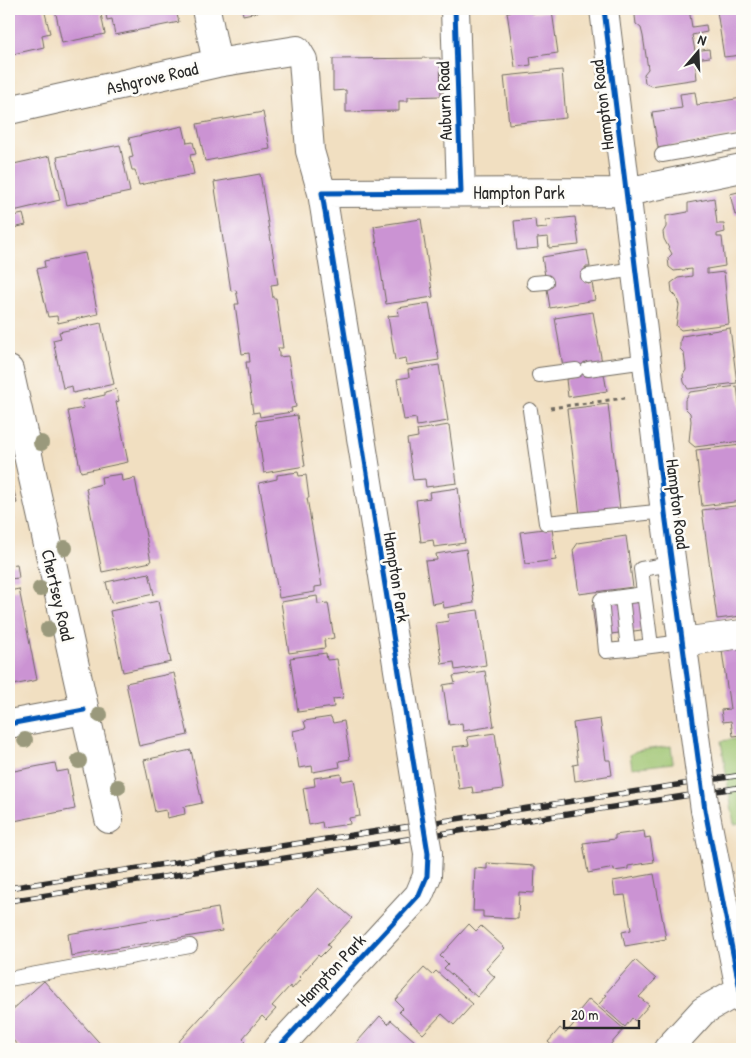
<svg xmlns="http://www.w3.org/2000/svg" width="751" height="1058" font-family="'Patrick Hand',sans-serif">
<rect width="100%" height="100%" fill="#fdfcf7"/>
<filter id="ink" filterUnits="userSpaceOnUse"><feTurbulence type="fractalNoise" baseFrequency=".02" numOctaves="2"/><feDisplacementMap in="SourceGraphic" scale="10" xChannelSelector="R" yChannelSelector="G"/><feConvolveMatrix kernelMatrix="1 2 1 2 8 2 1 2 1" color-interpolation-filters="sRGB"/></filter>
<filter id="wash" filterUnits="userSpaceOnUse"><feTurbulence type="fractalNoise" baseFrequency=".0096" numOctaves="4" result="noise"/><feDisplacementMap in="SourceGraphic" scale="20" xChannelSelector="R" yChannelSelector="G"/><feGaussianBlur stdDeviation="1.12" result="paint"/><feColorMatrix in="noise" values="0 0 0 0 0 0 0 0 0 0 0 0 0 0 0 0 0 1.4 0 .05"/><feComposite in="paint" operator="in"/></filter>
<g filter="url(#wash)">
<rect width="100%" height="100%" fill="#f1dfc1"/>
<path fill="#9bc26d" stroke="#63764c" d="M742 738V823L734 824 721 741Z
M671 746 673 763 632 768 630 755 636 751Z"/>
<g id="blocks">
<path fill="#cb93d3" d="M9 9H44L50 33 42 35 44 47 9 55Z
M55 9H100L105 34 62 43Z
M105 9H184V10L176 11 179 22 115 35 112 19 107 20Z
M242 9H267V10L243 15Z
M531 9 532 13 552 11 558 53 530 57 531 65 515 67 507 12Z
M639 9H689L692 27 706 25 707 32 692 35 695 51 709 49 710 57 695 59 697 79 651 86 645 83 644 74 648 69 643 36 641 28 636 24 635 16Z
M725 9H742V55L724 57 717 11Z
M440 58 441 96 408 97V101H399V111L346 112V90L333 91V59Z
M562 70 566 118 509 124 504 76Z
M695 92 697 105 742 98V135L658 148 652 112 682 108 680 94Z
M263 112 270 149 205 161 197 124Z
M183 126 187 143 193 142 196 154 190 155 194 174 139 185 135 170H132L129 158 133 157 129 138Z
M120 145 130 192 67 205 57 157Z
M50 156 60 200 9 212V165Z
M260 174 278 284 271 285 273 298H276L283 348H278L279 353V357L288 356 296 407 291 408 292 412 260 417 259 412 253 413 246 362H250L249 353 242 354 235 304H239L236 290 231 291 214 182Z
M742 191V213L735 215 730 194Z
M714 198 717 224H724L725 232 717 234V237H722L725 266 707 269V274L724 272 729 324 681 330 676 326 679 305 676 296 672 292 671 283 678 278 692 276V269L674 271 669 267 668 258 672 254 664 239 663 232 666 227V216L688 212V203Z
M23 214 26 225 9 229V217Z
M575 217 579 245 549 248 548 237 537 238 538 248 517 250 514 221 535 219 536 229 547 228 546 220Z
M421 219 433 297 386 304 374 226Z
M587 250 590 267H585L588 284 592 283 595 300 550 308 542 257Z
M85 253 98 314 58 323 57 316 48 317 37 269 45 267 44 261Z
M429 303 439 360 407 365 406 358 395 360 388 316 399 315 398 308Z
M593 312 607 391 568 397 566 379 577 377 575 365 563 367 555 318Z
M101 323 114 384 73 393 72 386 63 388 53 340 61 338 59 332Z
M730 328 737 383 688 389 684 382 683 375 686 370 684 353 680 349V341L682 336Z
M439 365 448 421 417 426 416 418 404 420 397 379 409 377 408 370Z
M737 386 742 426V441L695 447 689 442 691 421 690 413 685 408V400L690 392Z
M116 389 119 401 116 402 128 462 81 472 68 411 84 408 82 400 105 395V392Z
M608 404 620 510 580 515 567 409Z
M297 415 305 466 264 473 256 421Z
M449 425 457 483 426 487 425 479 413 480 407 439 418 437 417 430Z
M742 445V501L702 506 696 450Z
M298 472 299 476 306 475 309 498H307L322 586 315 587V592L279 598 259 483 277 479V475Z
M121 474 122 481 135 478 151 562 102 572 86 488 102 484 101 477Z
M13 487 17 503 12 504 15 521 9 522V488Z
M458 488 465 543 434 547 433 540 421 542 416 500 430 498 429 492Z
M742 505V616L717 619 702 510Z
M552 528 556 560 525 564 520 532Z
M626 536 633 587 579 594 573 550 578 543Z
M466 549 474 603 444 608 443 602 432 604 425 561 437 560 436 554Z
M17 564 19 578 9 579V565Z
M149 573 154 594 111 603 106 582Z
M19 589 37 680 9 686V591Z
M317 596 318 604 328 603 334 638 324 640 325 648 289 653 281 602Z
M645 598 649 629 596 636 592 605Z
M158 601 171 662 123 672 110 611Z
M478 610 486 665 455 670 454 662 442 664 436 623 449 621 448 614Z
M742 648V735L733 736 731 721 723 722 721 710 730 709 722 651Z
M326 653 327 660 337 659 343 698 333 699 334 707 298 712 290 658Z
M485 671 494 726 463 731 462 723 449 725 443 685 455 683 453 676Z
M174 673 188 735 139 746 126 683Z
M331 717 333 723 344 721 350 759 339 761 340 767 313 772 312 766 299 768 293 731 306 728 304 721Z
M600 719 606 760H610L612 775 575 781 573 765 578 764 573 723Z
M495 733 503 789 473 793 472 787 459 789 453 747 469 745 467 737Z
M191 750 202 803 184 807 185 814 167 818 166 810 155 812 144 760Z
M55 763 57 772 68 770 75 809 9 822V772Z
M341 774 342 781 354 779 360 816 349 818 350 824 323 828 322 822 309 825 303 788 315 786 314 778Z
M644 831 645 838 650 837 654 862 628 866V869L614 871V868L588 873 583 843 615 839V835Z
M487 863 535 866 534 893 519 892 518 919 483 917V911H473L475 868 487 869Z
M654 874 666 939 625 946 622 932 631 930 628 912 625 895 615 896 613 881Z
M318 888 352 918 327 945 330 947 320 957 318 955 299 977 301 979 292 989 290 986 272 1006 276 1009 266 1020 262 1016 243 1038 246 1041 238 1049 235 1047 233 1049H172Z
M218 908 222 931 71 956 68 934Z
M469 924 476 931 481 926 505 948 486 969 495 977 477 997 444 968 448 964 440 956Z
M635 960 656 979 639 997 649 1005 635 1021 632 1018 625 1027 599 1004 607 995 605 994Z
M424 968 432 975 436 971 473 1004 454 1025 442 1014 423 1034 399 1012 403 1008 395 1000Z
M44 981 105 1049H21L9 1036V1013Z
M589 999 624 1029 610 1045 614 1049H556L548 1042 560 1028 566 1033 578 1019 575 1016Z
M380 1016 388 1024 391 1020 416 1042 409 1049H351Z"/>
</g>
</g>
<g filter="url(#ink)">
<use href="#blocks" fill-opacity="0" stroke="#706a60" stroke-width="1"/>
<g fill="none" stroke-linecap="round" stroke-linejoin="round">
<defs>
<path id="service" d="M662 155 742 141
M588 276 635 269
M534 283 546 282
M588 369 646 361
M539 375 576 370
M530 410 546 523 666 511
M672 564 641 569 651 646 682 642
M644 594 622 597 628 649 651 646
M622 597 601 600 606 651 628 649
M9 979 190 946"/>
<path id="minor" d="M206 9 217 63
M455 9 461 192
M604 9 666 521 699 766
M9 110 217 63 297 50 303 60 310 151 322 193 420 808
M322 193 626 192 742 168
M9 370 109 819
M682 642 742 634
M9 724 84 710
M705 810 742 1000
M277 1049 419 895 427 876 428 853
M668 1049 703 1011 740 990"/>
</defs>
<use href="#service" stroke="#706a60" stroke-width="16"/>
<use href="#minor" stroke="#706a60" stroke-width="30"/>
<path stroke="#706a60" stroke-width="3" stroke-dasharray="4 4" stroke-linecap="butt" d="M550 408 625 398"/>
<use href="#service" stroke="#fff" stroke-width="14"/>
<use href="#minor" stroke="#fff" stroke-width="28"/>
<defs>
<path id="rail" d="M9 888 742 775
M9 901 742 787"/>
</defs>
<use href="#rail" stroke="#2b2b2b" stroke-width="5.5"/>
<use href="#rail" stroke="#fdfcf7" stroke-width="4" stroke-dasharray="11" stroke-linecap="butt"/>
<defs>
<path id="minor-bridge" d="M699 766 705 810
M420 808 428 853"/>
</defs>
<use href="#minor-bridge" stroke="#706a60" stroke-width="30" stroke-linecap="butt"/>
<use href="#minor-bridge" stroke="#fff" stroke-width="28"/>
<defs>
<path id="cycleway" d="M604 9 666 521 705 810 742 1000
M9 724 84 710
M277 1049 419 895 427 876 428 853 322 193 461 192 455 9"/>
</defs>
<use href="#cycleway" stroke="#fdfcf7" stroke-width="8"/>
<use href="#cycleway" stroke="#0057b8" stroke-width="5"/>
</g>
<g fill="#9a997b">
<circle cx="41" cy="443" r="8"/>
<circle cx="65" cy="548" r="8"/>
<circle cx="40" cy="589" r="8"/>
<circle cx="48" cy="629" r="8"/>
<circle cx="100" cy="715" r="8"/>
<circle cx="25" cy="740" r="8"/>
<circle cx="79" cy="761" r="8"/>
<circle cx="118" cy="787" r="8"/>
</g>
</g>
<g text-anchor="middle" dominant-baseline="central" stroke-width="5" stroke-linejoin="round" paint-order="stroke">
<g font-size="18" fill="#2b2b2b" stroke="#fdfcf7">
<text transform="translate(152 78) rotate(-13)">Ashgrove Road</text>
<text transform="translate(444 101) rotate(-92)">Auburn Road</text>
<text transform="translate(602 105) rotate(-97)">Hampton Road</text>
<text x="519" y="192">Hampton Park</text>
<text transform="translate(678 504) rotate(83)">Hampton Road</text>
<text transform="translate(397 577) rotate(81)">Hampton Park</text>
<text transform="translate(58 595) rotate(77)">Chertsey Road</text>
<text transform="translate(331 970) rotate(-47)">Hampton Park</text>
</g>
</g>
<rect width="751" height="1058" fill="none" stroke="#fdfcf7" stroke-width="30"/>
<g transform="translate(698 52) rotate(19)" stroke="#fdfcf7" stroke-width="4" paint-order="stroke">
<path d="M0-4L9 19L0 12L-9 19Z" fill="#2b2b2b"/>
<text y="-8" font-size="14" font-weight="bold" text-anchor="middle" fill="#2b2b2b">N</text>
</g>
<path d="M564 1020v8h75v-8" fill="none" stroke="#2b2b2b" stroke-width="2.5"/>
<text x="571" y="1020" font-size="15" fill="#2b2b2b" stroke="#fdfcf7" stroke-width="4" paint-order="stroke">20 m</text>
</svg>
